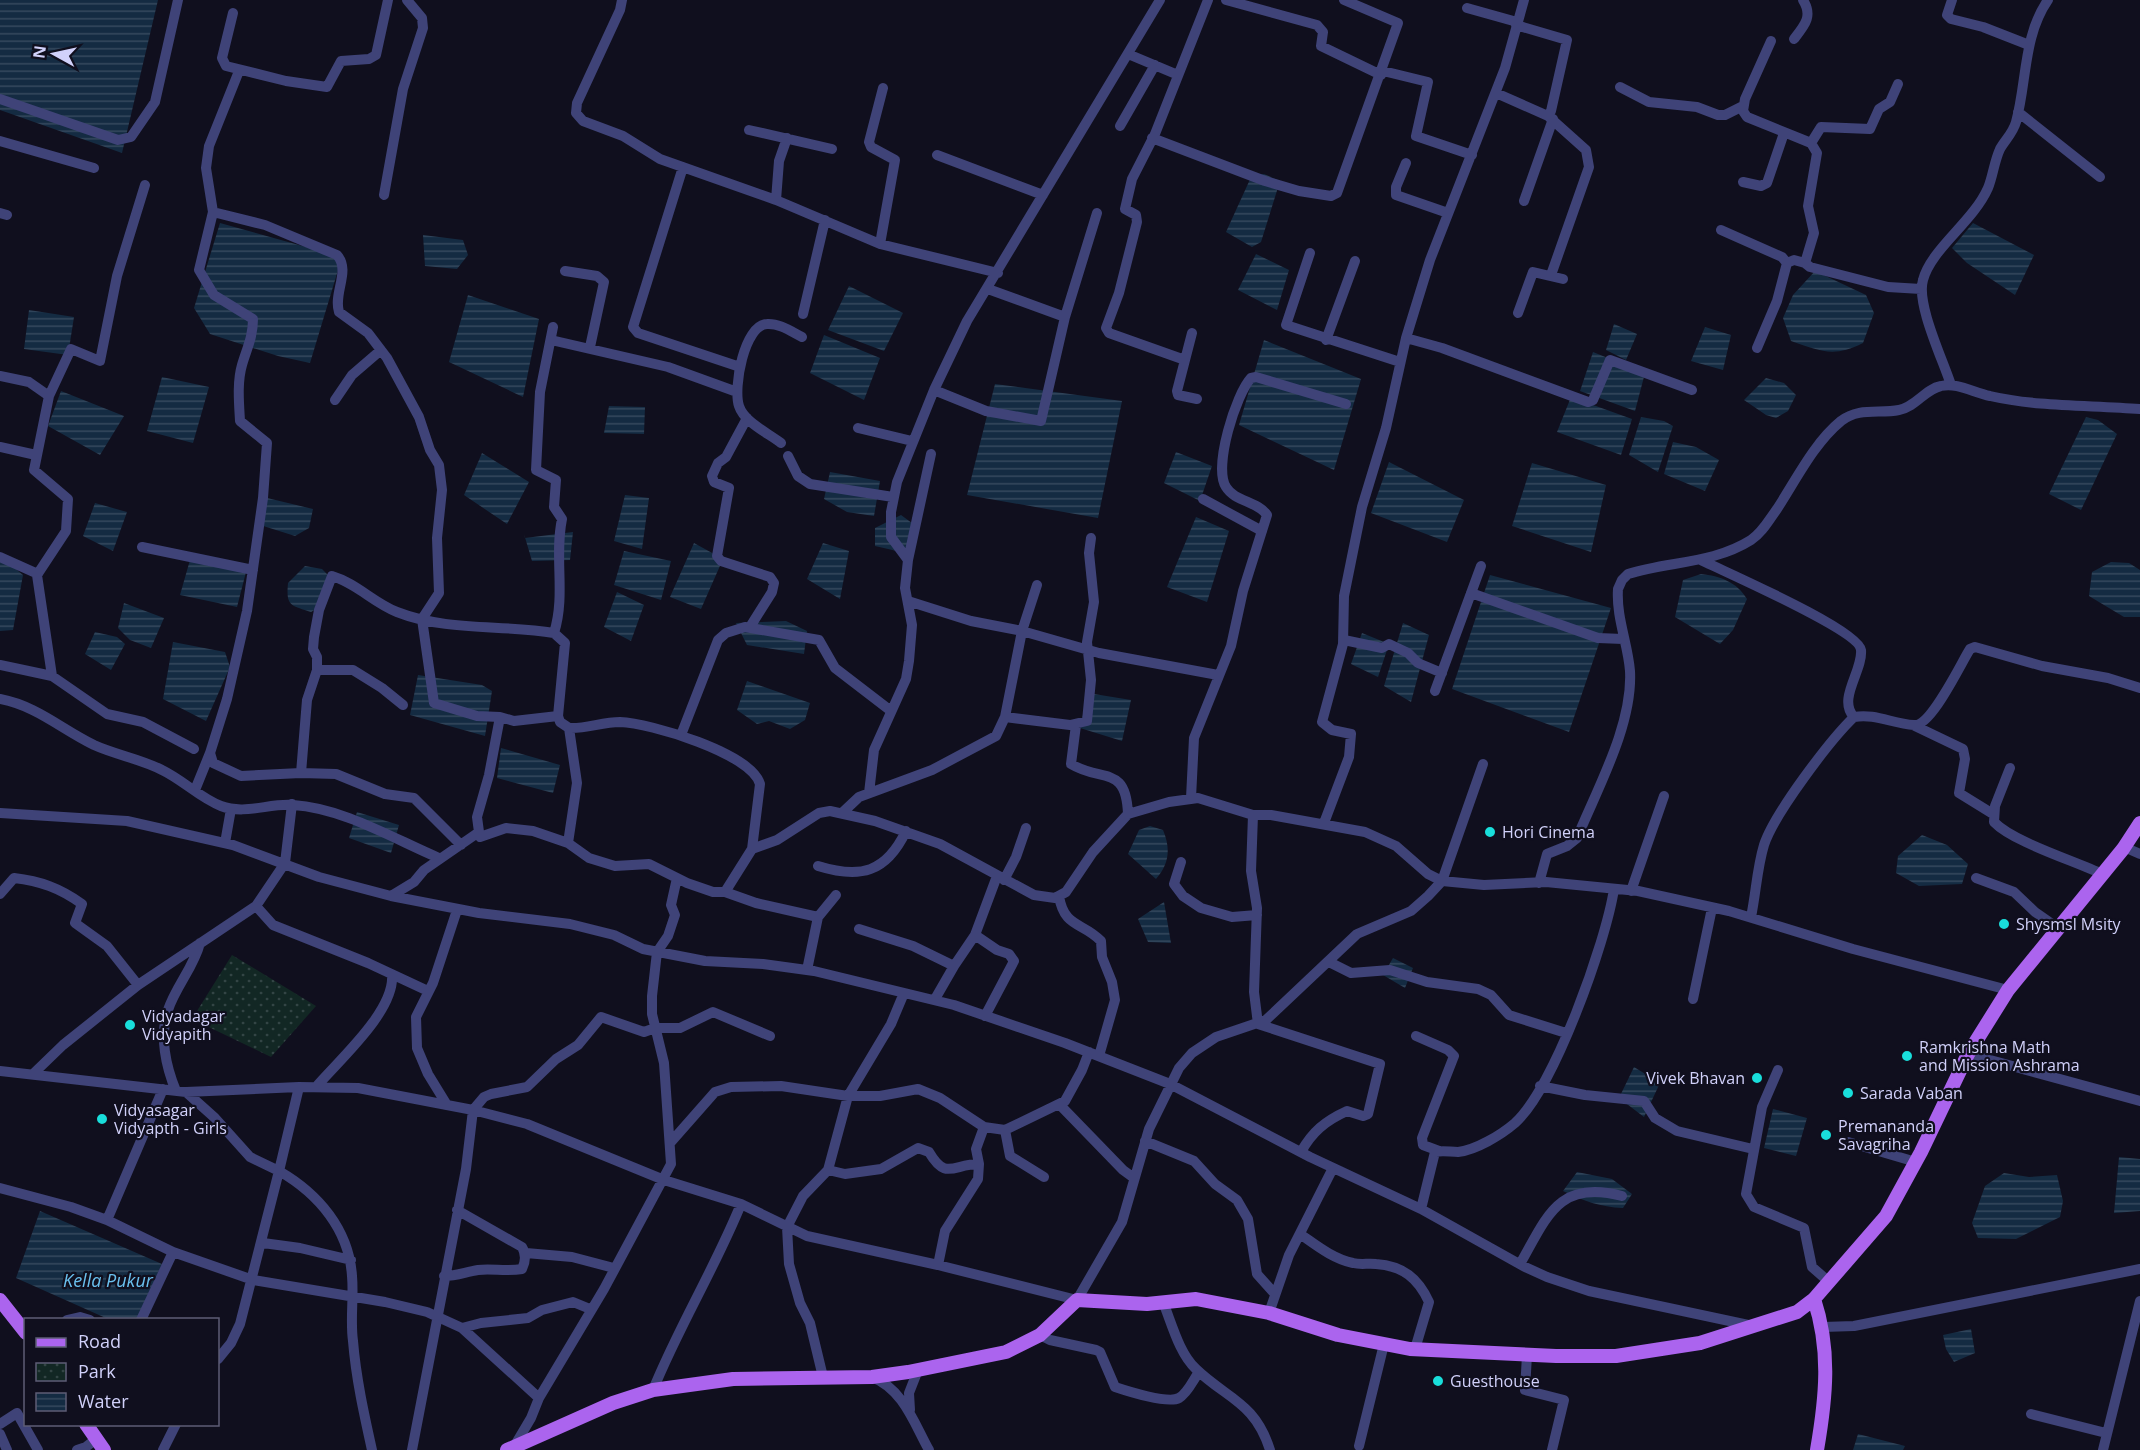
<svg xmlns="http://www.w3.org/2000/svg" width="2140" height="1450" font-family="'Open Sans',sans-serif">
<defs>
<pattern id="park-dots" width="8" height="8" patternUnits="userSpaceOnUse" patternTransform="scale(1.5)"><rect width="8" height="8" fill="#122724"/><path d="M2 2h.1M6 6h.1" fill="none" stroke="#334545" stroke-width="1.8" stroke-linecap="round"/></pattern>
<pattern id="water-rules" width="6" height="5" patternUnits="userSpaceOnUse" patternTransform="scale(1.5)"><rect width="6" height="5" fill="#142b42"/><path d="M0 2.5h6" fill="none" stroke="#35495e"/></pattern>
</defs>
<rect width="100%" height="100%" fill="#100f1e"/>
<path fill="url(#park-dots)" d="M232 955 316 1006 271 1057 192 1019Z"/>
<path fill="url(#water-rules)" d="M0 0H158L122 153 0 110Z
M1264 174 1280 181 1261 242 1252 247 1226 232 1252 175Z
M220 223 342 257 310 363 278 356 210 334 194 308Z
M1973 223 2034 255 2015 295 1967 263 1952 248Z
M423 235 463 240 468 255 457 269 425 266Z
M1256 254 1289 270 1277 310 1238 290Z
M1815 271 1866 295 1874 313 1863 343C1833 358 1821 351 1791 341L1783 318 1793 295Z
M849 286 903 313 884 351 828 330Z
M468 295 539 319 523 397 449 362Z
M29 310 74 317 68 355 24 349Z
M1614 324 1637 334 1626 360 1606 350Z
M1705 327 1731 335 1723 370 1691 361Z
M824 335 880 358 864 400 810 373Z
M1264 340 1361 379 1334 470 1239 425Z
M1593 352 1645 373 1635 411 1580 391Z
M162 377 209 387 193 443 147 431Z
M1766 378 1784 383 1796 395 1788 411 1776 418 1766 415 1744 400Z
M995 384 1122 401 1098 518 967 495Z
M61 391 124 416 100 455 48 426Z
M1571 397 1632 419 1621 455 1557 432Z
M609 406 645 407 644 434 604 433Z
M1641 417 1664 421 1673 426 1658 472 1629 455Z
M2086 417 2098 420 2117 434 2081 510 2049 494Z
M1673 442 1696 447 1719 460 1705 491 1664 474Z
M1176 452 1212 466 1200 501 1164 483Z
M482 453 529 482 507 524 464 495Z
M1389 462 1464 500 1447 542 1371 513Z
M1532 463 1606 485 1591 552 1512 526Z
M830 472 880 481 874 516 847 512 824 499Z
M625 495 649 498 642 549 614 541Z
M263 497 313 509 309 528 295 536 257 524Z
M95 503 127 512 113 551 83 536Z
M901 515 916 526 910 554 875 546V528Z
M1196 517 1229 531 1207 602 1167 587Z
M573 532 570 560 532 561 524 534 525 538Z
M694 543 723 559 701 609 670 597Z
M823 543 849 551 840 599 807 579Z
M624 551 671 561 661 600 614 585Z
M0 556 23 575 13 630 0 631Z
M190 560 246 572 237 607 180 595Z
M2111 562 2129 563 2140 570V617H2124L2089 596 2092 572Z
M305 566 322 569 332 579 323 605 311 612C290 605 286 606 288 583Z
M1701 574C1720 576 1737 582 1747 599L1733 630 1720 644 1675 617 1683 580Z
M1490 575 1611 608 1569 732 1452 689Z
M617 592 644 605 631 641 604 627Z
M124 603 164 618 151 648 130 640 118 628Z
M786 621 807 631 804 654 747 645 736 623Z
M1403 623 1429 635 1411 702 1384 686Z
M95 632 117 637 125 644 111 670 85 654Z
M1362 633 1389 644 1378 677 1351 664Z
M173 642 225 652 230 667 206 721 163 699Z
M418 675 482 685 492 691 485 736 410 715Z
M747 681 810 703 805 720 790 729 769 721 757 724 737 710Z
M1088 693 1131 700 1122 741 1080 728Z
M501 748 560 765 553 793 497 778Z
M357 812 399 825 391 853 349 838Z
M1150 826 1163 830C1171 849 1169 864 1156 879L1128 854 1139 830Z
M1922 835 1947 845 1968 864 1962 884 1919 886 1896 873 1898 856Z
M1164 902 1171 943 1148 942 1138 919Z
M1393 958 1413 968 1405 988 1383 975Z
M1634 1067 1660 1083 1644 1117 1619 1098Z
M1773 1109 1807 1118 1796 1156 1764 1148Z
M2119 1157 2140 1159V1211L2114 1213Z
M1577 1172 1612 1179 1632 1194 1623 1208C1600 1207 1584 1201 1563 1191Z
M2004 1173 2029 1177 2057 1175 2063 1201 2060 1217 2016 1239 1978 1238 1972 1223 1985 1186Z
M40 1211 162 1264 137 1319H108L16 1278Z
M1971 1329 1975 1353 1954 1362 1946 1349 1943 1335Z
M1858 1434 1905 1446 1903 1450H1853Z"/>
<g fill="none" stroke-linecap="round" stroke-linejoin="round">
<path stroke="#3f4378" stroke-width="10" d="M622 0 620 10 577 103 576 113 583 121 623 136 660 159 776 200 880 244 998 273
M1226 0 1317 25 1323 32 1321 46 1381 75
M1952 0 1947 15 1951 19 1983 27 2029 45
M1467 8 1517 22
M233 13 222 58 226 66 286 81 327 87 341 61 369 59 376 55 388 0
M1794 39C1805 25 1813 16 1803 0
M1771 41 1745 99 1743 111 1747 117 1811 143 1817 153 1808 206 1814 233 1805 263 1810 267 1888 287 1921 289
M1128 54 1178 75
M239 71 209 146 206 168 213 212 199 270 214 295 253 319C253 337 247 348 242 365 237 382 239 403 240 421L267 443 263 498 247 611 227 699 210 753 213 763 241 776 301 773 336 774 385 794 414 798 461 845
M1383 71 1428 82 1416 136 1472 155
M1620 87 1649 102 1697 107 1718 115H1725L1743 106
M1496 93 1548 116 1551 111 1567 40 1516 25
M0 99 118 140 131 137 155 102 178 0
M2018 112 2100 177
M1548 116 1586 150 1589 167 1551 275
M1120 126 1155 65
M749 130 832 149
M1152 138 1265 181 1299 191 1331 196 1337 193 1398 23 1344 0
M0 141 94 168
M1811 143 1821 127 1870 129 1879 109 1890 102 1898 84
M937 155 1043 195
M1406 163 1396 187V195L1448 213
M683 167 633 327 638 333 740 367
M1743 182 1761 186 1767 183 1784 133
M384 195 403 89 423 28 422 18 407 0
M776 200 779 161 787 138
M1524 201 1553 119
M213 212 265 225 337 255C351 271 333 293 339 312L368 333 387 358 419 417 430 450 439 465 442 490 437 538 439 593 422 619 434 703 477 716 500 717 489 775 477 817 479 832
M0 213 7 215
M1721 230 1782 257 1787 263
M880 244 895 160 871 147 869 142 883 88
M1310 253 1286 325 1400 362
M565 271 597 276 604 282 590 347
M988 289 1065 317
M1518 313 1533 272 1563 279
M803 314 825 220
M553 327 540 392 536 470 556 480 554 507 562 519C554 557 566 595 554 633L565 643 558 716 560 722 569 728C586 729 602 722 620 722 650 723 751 753 760 784L752 849
M1192 333 1177 391 1178 395 1197 399
M1406 338 1442 348 1588 402 1593 400 1610 360 1692 390
M551 340 668 367 737 392
M1326 340 1355 261
M1757 348 1777 301 1787 263 1794 260 1805 263
M1185 360 1109 333 1106 328 1119 293 1137 222 1136 215 1125 209 1132 179 1155 134 1208 0
M0 376 29 382 49 396
M1951 385C1943 360 1916 304 1923 280 1931 249 1973 222 1988 188 1993 176 1994 162 2000 149 2005 140 2013 133 2016 122 2027 82 2023 36 2048 0
M934 390 986 411 1041 421 1065 317 1097 213
M335 400 352 375 381 350
M747 418 726 457 718 463 712 476 714 482 729 488 717 556 721 561 770 577 774 583 772 592 750 627
M858 428 912 441
M781 443C768 433 744 422 739 406 733 388 744 325 767 324 779 323 792 332 802 337
M0 447 36 455
M788 456 798 476 810 484 893 497
M1203 499 1262 531
M142 547 253 570
M0 557 38 574
M908 560 931 454
M1701 560C1725 572 1859 630 1861 650 1863 671 1837 699 1854 717
M1471 593 1598 638 1623 639
M908 601 971 621 1022 631 1037 585
M1344 640 1382 648 1389 644 1408 653 1418 663 1442 673
M0 665 52 676 107 714 143 722 194 749
M317 670H353L382 688 403 705
M52 676 37 575 66 531 68 499 34 470 49 396 71 349 100 361 117 276 145 185
M1435 691 1481 566
M0 699C37 706 61 729 94 745 116 755 141 759 162 770 183 780 200 798 221 806 245 815 269 803 293 805 343 808 394 839 439 858
M500 717 514 721 558 716
M1005 717 1070 725 1087 721 1091 680 1087 642 1094 602 1089 553 1091 538
M1076 725 1071 764C1102 783 1126 764 1128 814
M1915 726 1963 749 1965 759 1959 793 1993 814
M681 735 718 640 726 633 745 627 819 640 835 668 891 711
M2010 768 1995 806 1994 822C2013 842 2075 861 2102 874
M301 773 307 700 317 670V657L313 649 314 637 319 610 332 576C356 583 374 603 397 612 448 632 502 624 554 633
M195 790 210 753
M869 793 874 750 906 679 909 661 912 625 905 588 908 560 891 537V512L897 482 934 390 967 321 1160 0
M1191 798 1194 738 1231 646 1243 591 1267 515C1258 501 1235 502 1226 487 1213 467 1236 394 1251 378L1256 377 1346 404
M0 813 127 821 233 845 319 877 391 896 479 913 570 924 614 935 643 949 705 961 763 964 814 971 954 1005 1065 1043 1170 1084 1310 1157 1421 1209 1523 1266 1547 1277 1589 1291 1753 1326
M842 813 859 797 932 770 996 736 1005 717 1022 631 1099 653 1218 675
M1253 815 1251 871 1257 908 1254 992 1258 1024 1380 1064 1368 1114 1363 1116 1347 1111C1325 1121 1312 1132 1301 1152
M1324 823 1349 757 1351 734 1332 730 1322 722 1343 644 1344 596 1362 507 1386 428 1406 338 1430 260 1505 68 1524 0
M225 843 231 809
M568 843 577 783 569 728
M2124 847 2140 854
M1181 862 1174 884 1183 896 1201 908 1232 917 1257 915
M818 866C860 879 886 873 906 831
M1976 878 2014 892 2035 912 2058 928
M1004 880 1016 857 1026 828
M1539 883 1547 854 1567 846 1577 838C1597 789 1633 725 1630 671 1628 644 1616 617 1618 589L1622 580 1628 574C1669 561 1713 564 1751 540 1762 533 1769 520 1777 509 1796 480 1814 443 1841 421 1859 407 1879 414 1899 410 1916 407 1925 389 1941 386 1957 382 1974 393 1990 396 2038 407 2091 405 2140 409
M1631 891 1664 796
M725 892 756 903 818 917
M0 894 14 878C40 881 60 888 82 904L75 923 107 946 138 985
M391 896 414 882 424 870 479 832 480 837 506 828 533 831 568 843 589 858 615 866 649 864 687 883 713 892H725L752 849 777 840 819 813 830 811 875 821 940 844 1034 895 1055 898 1066 892 1093 852 1128 814 1169 802 1198 798 1253 815H1271L1365 832 1396 846 1428 874 1442 881 1484 885 1546 882 1638 891 1729 911 1853 949 2008 990
M1059 896C1064 928 1083 922 1101 941L1102 957 1112 982 1115 1000 1099 1056
M256 906 273 925 368 963 428 991
M1751 917C1756 893 1757 868 1764 845 1774 814 1830 740 1854 717 1875 713 1893 724 1914 725 1931 727 1961 663 1970 649L1975 647 2042 666 2108 678 2140 688
M859 929 913 946 954 966 975 935 997 876
M975 935 997 950 1009 954 1014 961 985 1016
M1329 962 1351 973 1390 970 1427 982 1478 989 1491 995 1509 1015 1566 1033
M807 970 818 917 836 895
M935 999 954 966
M1693 999 1712 908
M1416 1036 1448 1050 1454 1056 1422 1138 1423 1145 1439 1151
M1968 1054 2140 1101
M1778 1070 1762 1107 1746 1194 1754 1207 1804 1228 1812 1267 1828 1281
M0 1071 186 1092 299 1087 358 1088 473 1110 527 1124 664 1180 741 1204 807 1236 938 1265 1077 1300 1122 1222 1149 1129 1179 1068 1192 1053 1216 1037 1266 1020 1357 934 1411 911 1428 896 1442 881 1483 764
M34 1073 63 1045 138 985 256 906 285 863 292 804
M1540 1086 1585 1095 1644 1101 1655 1118 1677 1131 1753 1149
M299 1087 279 1171C319 1194 349 1230 352 1276 354 1298 350 1320 353 1341 356 1378 364 1414 372 1450
M316 1087C339 1060 395 1011 392 975
M176 1091C166 1067 159 1036 168 1010 176 986 194 967 200 943
M186 1092 215 1118 250 1157 279 1171 240 1324 231 1343 218 1359
M1059 1104 1123 1170 1134 1178
M447 1105 428 1074 417 1048 416 1017 433 983 457 910
M1005 1130 1010 1156 1044 1177
M1145 1141 1194 1161 1215 1184 1237 1200 1248 1219 1257 1274 1274 1293
M671 1142 715 1092 731 1087 781 1086 848 1096H880L918 1089 940 1098 984 1127
M1848 1142 1916 1162
M828 1170 845 1174 881 1169 918 1148 929 1152C946 1181 953 1164 979 1164
M0 1188 71 1207 107 1220 173 1252 253 1280 385 1302 427 1312 462 1328 539 1398
M1421 1209 1435 1152C1443 1150 1450 1152 1458 1152 1476 1150 1501 1135 1515 1123 1554 1088 1606 942 1614 889
M107 1220 163 1089
M1300 1234C1316 1245 1333 1259 1353 1263 1361 1265 1368 1263 1376 1264 1403 1266 1418 1278 1429 1302L1415 1349
M263 1243 300 1248 351 1260
M526 1253 572 1257 610 1267
M1520 1264C1547 1217 1558 1179 1622 1196
M938 1265 945 1231 978 1179 979 1164 976 1149 984 1127 1005 1130 1065 1101 1082 1070 1089 1052
M444 1276C457 1276 465 1272 478 1270 492 1268 506 1272 522 1269 526 1261 526 1254 522 1247L457 1210
M1163 1302C1172 1324 1179 1353 1196 1369 1227 1399 1255 1402 1270 1450
M1269 1313 1289 1255 1333 1168
M67 1320 80 1317 90 1320
M141 1320 173 1252
M1823 1327 1854 1326 2140 1269
M462 1328 481 1323 528 1318 542 1310 573 1302 590 1309
M1040 1335 1050 1340 1096 1350 1100 1352 1115 1387C1127 1391 1168 1404 1179 1398 1188 1393 1193 1380 1199 1372
M1527 1355 1525 1390 1564 1400 1552 1450
M823 1377 810 1323 800 1303 789 1264 787 1227 803 1196 828 1170 848 1096 891 1024 904 993
M872 1377C903 1389 914 1423 929 1450
M653 1390C679 1326 715 1268 741 1204
M910 1410 909 1393 918 1370
M2031 1414 2106 1433
M0 1424 17 1413 38 1450
M0 1434 7 1450
M515 1445 531 1418 539 1398 604 1289 671 1164 664 1063 652 1014V996L657 952 668 936 675 915 671 905 677 878
M1359 1446 1384 1344
M77 1450 86 1447 96 1439
M163 1450 176 1424
M412 1450 466 1169 473 1110 484 1097 491 1094 527 1087 556 1059 578 1045 601 1017 644 1032 655 1028H680L713 1012 770 1036
M2103 1450 2140 1301"/>
<path stroke="#ab64ee" stroke-width="14" d="M1814 1299C1831 1350 1826 1398 1817 1450
M0 1300 26 1333
M86 1424 104 1450
M507 1450 613 1403 653 1390 733 1379 872 1377 908 1372 1006 1352 1040 1335 1077 1300 1147 1304 1196 1299 1269 1313 1338 1335 1410 1349 1556 1356H1616L1700 1343 1797 1312 1814 1299 1886 1216 1921 1152 1968 1054 2008 990 2123 849 2140 823"/>
</g>
<g fill="#19dedb" stroke="#100f1e" stroke-width="2">
<circle cx="1490" cy="832" r="6"/>
<circle cx="2004" cy="924" r="6"/>
<circle cx="130" cy="1025" r="6"/>
<circle cx="1907" cy="1056" r="6"/>
<circle cx="1757" cy="1078" r="6"/>
<circle cx="1848" cy="1093" r="6"/>
<circle cx="102" cy="1119" r="6"/>
<circle cx="1826" cy="1135" r="6"/>
<circle cx="1438" cy="1381" r="6"/>
</g>
<g text-anchor="middle" dominant-baseline="central" stroke-width="4.5" stroke-linejoin="round" paint-order="stroke">
<g font-size="16" fill="#d1d1fa" stroke="#100f1e" text-anchor="start">
<text x="1502" y="832">Hori Cinema</text>
<text x="2016" y="924">Shysmsl Msity</text>
<text x="142" y="1016">Vidyadagar<tspan x="142" dy="18">Vidyapith</tspan></text>
<text x="1919" y="1047">Ramkrishna Math<tspan x="1919" dy="18">and Mission Ashrama</tspan></text>
<text x="1745" y="1078" text-anchor="end">Vivek Bhavan</text>
<text x="1860" y="1093">Sarada Vaban</text>
<text x="114" y="1110">Vidyasagar<tspan x="114" dy="18">Vidyapth - Girls</tspan></text>
<text x="1838" y="1126">Premananda<tspan x="1838" dy="18">Savagriha</tspan></text>
<text x="1450" y="1381">Guesthouse</text>
</g>
<g font-size="18" font-style="italic" fill="#6ac0ee" stroke="#100f1e">
<text x="108" y="1280">Kella Pukur</text>
</g>
</g>
<rect x="24" y="1318" width="195" height="108" fill="#100f1e" stroke="#5d5d76" stroke-width="1.5"/>
<rect x="36" y="1338" width="30" height="9" fill="#ab64ee" stroke="#5d5d76" stroke-width="1.5"/>
<text x="78" y="1348" font-size="18" fill="#d1d1fa">Road</text>
<rect x="36" y="1363" width="30" height="18" fill="url(#park-dots)" stroke="#5d5d76" stroke-width="1.5"/>
<text x="78" y="1378" font-size="18" fill="#d1d1fa">Park</text>
<rect x="36" y="1393" width="30" height="18" fill="url(#water-rules)" stroke="#5d5d76" stroke-width="1.5"/>
<text x="78" y="1408" font-size="18" fill="#d1d1fa">Water</text>
<g transform="translate(54 54) rotate(278)" stroke="#100f1e" stroke-width="4.5" paint-order="stroke">
<path d="M0-4.5L10 22L0 15L-10 22Z" fill="#d1d1fa"/>
<text y="-9" font-size="16" font-weight="bold" text-anchor="middle" fill="#d1d1fa">N</text>
</g>
</svg>
